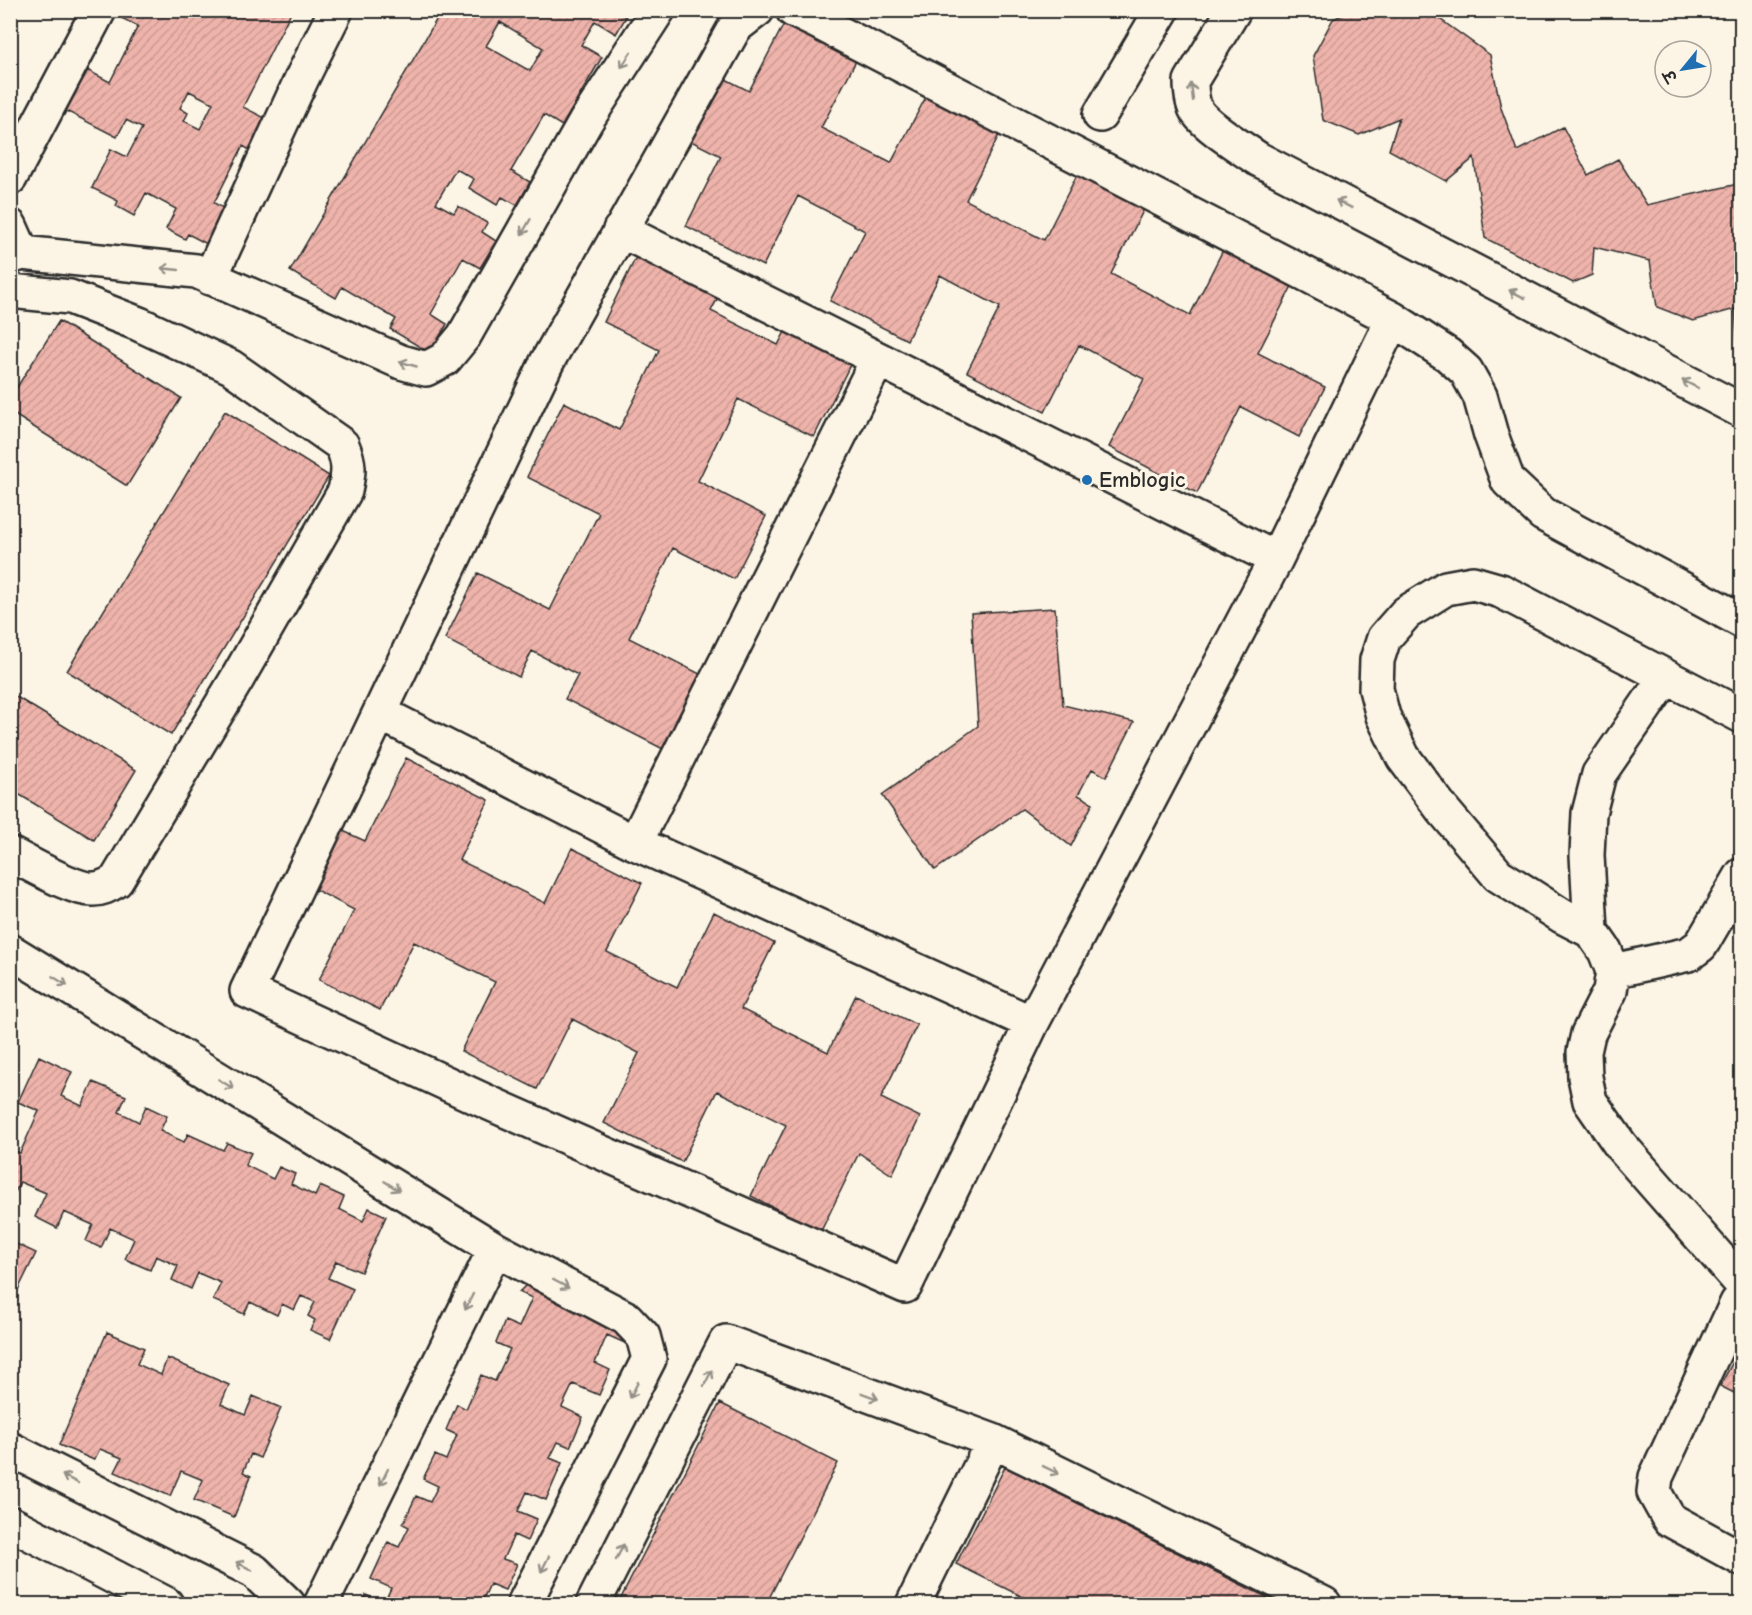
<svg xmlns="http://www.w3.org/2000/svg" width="1752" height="1615" font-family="'Comic Neue','Playpen Sans Deva',sans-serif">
<defs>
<pattern id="building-hatch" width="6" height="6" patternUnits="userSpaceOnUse" patternTransform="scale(1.5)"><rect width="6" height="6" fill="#eeb3ab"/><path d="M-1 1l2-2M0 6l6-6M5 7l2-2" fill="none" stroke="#cc9a93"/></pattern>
</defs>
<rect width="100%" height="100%" fill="#fcf5e5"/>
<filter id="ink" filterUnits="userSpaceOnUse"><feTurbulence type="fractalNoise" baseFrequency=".0167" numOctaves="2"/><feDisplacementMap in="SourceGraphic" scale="12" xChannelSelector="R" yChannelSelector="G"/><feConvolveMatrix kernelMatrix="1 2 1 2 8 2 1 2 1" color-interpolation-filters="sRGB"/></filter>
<g filter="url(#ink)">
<path fill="url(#building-hatch)" stroke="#2b2b2b" stroke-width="1.5" fill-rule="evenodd" d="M117 10H292L243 107 271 121 255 153 243 146 214 203 227 210 209 245 188 234 185 239 166 229 176 209 146 193 134 216 116 206 118 201 92 188 111 149 127 157 142 128 126 120 117 137 66 111 87 70 110 82 138 26 115 15ZM189 91 213 103 200 129 184 121 188 113 180 108Z
M442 10H615L626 17 616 34 595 21 581 45 602 57 562 126 544 115 511 171 530 182 517 205 502 197 497 205 469 188 474 179 456 169 436 203 454 213 458 206 487 223 482 232 496 241 480 268 463 258 431 314 447 324 430 353 390 329 396 319 342 287 336 298 290 271ZM500 22 543 48 530 71 486 46Z
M1353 10H1427L1490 55 1501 108 1517 151 1563 127 1588 175 1618 159 1647 205 1742 183V346L1738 347 1735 309 1693 321 1657 307 1650 261 1594 247 1592 275 1573 283 1485 238 1474 158 1446 181 1389 150 1399 118 1359 135 1323 120 1313 56 1333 19Z
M786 20 858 57 821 128 891 163 928 93 1001 131 966 200 1044 240 1079 171 1146 205 1111 274 1190 315 1225 246 1294 282 1258 353 1325 387 1299 437 1241 407 1197 493 1109 447 1144 379 1079 345 1045 412 967 372 1000 307 940 275 907 340 830 301 865 231 798 196 763 266 686 226 721 156 679 135 712 72 749 91Z
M639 251 721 292 711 311 778 345 788 326 853 359 814 437 738 399 698 481 766 516 734 579 673 548 629 638 702 675 665 750 565 699 578 675 532 651 519 677 445 639 478 573 550 610 599 513 527 477 564 402 619 430 659 350 604 322Z
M59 321 181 398 127 486 10 412V398Z
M225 411 329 476 171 735 67 671Z
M1055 608 1063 705 1134 722 1106 777 1092 769 1078 795 1093 803 1071 846 1022 809 935 870 882 795 978 726 971 613Z
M10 693 136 770 94 840 10 789Z
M406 758 489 800 459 860 545 903 572 848 642 883 607 952 677 987 714 912 774 943 741 1009 828 1052 856 995 917 1025 881 1098 920 1117 892 1175 859 1153 821 1231 751 1196 786 1125 717 1091 682 1162 604 1123 639 1053 572 1019 537 1089 461 1051 495 982 414 942 380 1010 319 980 354 910 312 888 341 830 365 841Z
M39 1056 72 1072 61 1096 82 1106 93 1082 126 1096 119 1112 139 1122 146 1106 167 1116 160 1131 184 1142 188 1134 223 1150 227 1143 251 1153 245 1165 273 1179 279 1167 295 1174 291 1184 315 1196 320 1186 344 1197 339 1209 363 1221 369 1208 386 1216 361 1272 336 1261 328 1278 353 1289 330 1339 310 1330 315 1320 308 1316 315 1302 301 1296 294 1310 282 1304 277 1315 250 1302 244 1314 213 1300 221 1283 198 1273 191 1289 172 1280 178 1266 156 1256 150 1270 125 1259 134 1239 110 1228 101 1248 86 1241 93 1225 64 1212 57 1228 35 1217 46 1193 20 1182 10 1202V1149L20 1153 39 1111 18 1102Z
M10 1241 36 1253 10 1306Z
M528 1283 623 1335 627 1344 607 1335 595 1363 610 1370 599 1395 573 1384 562 1407 583 1417 570 1447 558 1442 550 1458 562 1463 546 1500 527 1492 518 1511 537 1519 527 1541 514 1535 503 1559 517 1564 505 1590 490 1584 481 1604H362L366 1595 384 1603 391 1588 371 1579 388 1542 399 1547 409 1527 403 1524 416 1496 430 1502 438 1486 423 1479 435 1455 446 1460 457 1435 446 1430 457 1404 466 1409 481 1375 495 1381 510 1349 496 1343 505 1321 519 1327 532 1298 519 1292Z
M107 1332 144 1348 137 1364 161 1375 167 1358 229 1385 221 1404 245 1415 253 1396 281 1408 260 1458 251 1454 243 1472 251 1476 234 1517 194 1500 203 1480 181 1471 170 1496 115 1472 122 1458 100 1449 94 1460 59 1445Z
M1742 1345V1397L1720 1386Z
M720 1403 838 1463 766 1604H618Z
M1005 1467 1280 1604H1037L956 1564Z"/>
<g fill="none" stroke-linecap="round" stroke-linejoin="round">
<defs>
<path id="minor" d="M757 10 735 27 547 362 247 991 487 1102 905 1286 1032 1023 1276 559 1393 319
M793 10 816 21 1393 319 1448 355 1466 371 1480 396 1491 435 1508 481 1543 514 1742 621
M1234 10 1191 81C1191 91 1192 105 1198 113 1208 127 1242 148 1258 159L1742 411
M1100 115 1162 10
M10 178 99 10
M10 226 22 253
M620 230 878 359
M10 257 22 253 196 271 401 362 426 369 445 359 464 336 586 121 658 10
M210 278 302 78 336 10
M10 291 70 297 139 324 231 367 342 445C350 464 349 471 345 491L237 679 116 881C108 885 102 889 94 889 75 891 29 863 10 854
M380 713 635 843
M1742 716 1501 591 1473 583 1446 588 1406 613 1384 638 1377 660 1376 689 1383 716 1403 757 1442 809 1498 875 1562 916 1591 931 1605 951 1613 971 1610 991 1588 1034 1584 1052 1585 1077 1590 1101 1621 1146 1742 1284
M1591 931 1587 855 1589 813 1599 774 1666 677
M10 951 495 1249 626 1318 643 1336 649 1359 524 1604
M1613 971 1689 954 1701 945 1742 875
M1032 1023 635 843 878 359 1276 559
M1742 1298 1737 1303 1656 1477 1654 1492 1669 1519 1742 1559
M10 1449 254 1571 288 1604
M10 1523 166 1604
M321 1604 495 1249
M593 1604 726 1342 993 1441 1324 1604
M913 1604 993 1441"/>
</defs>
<use href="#minor" stroke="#2b2b2b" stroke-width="38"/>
<use href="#minor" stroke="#fcf5e5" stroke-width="33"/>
</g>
<defs><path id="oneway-shaft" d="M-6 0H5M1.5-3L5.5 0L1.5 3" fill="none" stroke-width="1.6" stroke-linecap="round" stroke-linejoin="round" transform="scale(1.5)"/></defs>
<g stroke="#949088">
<use href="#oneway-shaft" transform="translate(626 60) rotate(123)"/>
<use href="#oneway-shaft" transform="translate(1192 92) rotate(-97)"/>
<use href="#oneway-shaft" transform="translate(1344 204) rotate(-153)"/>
<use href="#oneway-shaft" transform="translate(526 227) rotate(120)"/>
<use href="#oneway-shaft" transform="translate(170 269) rotate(-174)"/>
<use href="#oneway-shaft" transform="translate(1517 294) rotate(-153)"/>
<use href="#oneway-shaft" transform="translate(408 364) rotate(-164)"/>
<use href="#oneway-shaft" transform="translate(1690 384) rotate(-153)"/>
<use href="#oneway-shaft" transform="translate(60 981) rotate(32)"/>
<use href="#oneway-shaft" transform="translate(226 1084) rotate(32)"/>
<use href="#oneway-shaft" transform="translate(392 1186) rotate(32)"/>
<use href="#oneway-shaft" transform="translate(561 1284) rotate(28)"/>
<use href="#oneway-shaft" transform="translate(469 1302) rotate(116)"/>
<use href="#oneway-shaft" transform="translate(708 1378) rotate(-63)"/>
<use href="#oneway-shaft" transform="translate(634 1390) rotate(117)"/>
<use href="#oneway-shaft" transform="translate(870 1396) rotate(20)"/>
<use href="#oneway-shaft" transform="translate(1051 1470) rotate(26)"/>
<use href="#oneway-shaft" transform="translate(384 1477) rotate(116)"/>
<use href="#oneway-shaft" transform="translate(70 1479) rotate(-153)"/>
<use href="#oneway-shaft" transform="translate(620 1552) rotate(-63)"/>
<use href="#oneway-shaft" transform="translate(545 1564) rotate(117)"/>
<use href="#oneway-shaft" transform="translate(244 1566) rotate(-153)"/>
</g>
</g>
<circle fill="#1f6fb2" stroke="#fcf5e5" stroke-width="2" cx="1087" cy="480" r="6"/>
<g text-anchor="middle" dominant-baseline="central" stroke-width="6" stroke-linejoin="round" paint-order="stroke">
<g font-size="22" font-weight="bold" fill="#2b2b2b" stroke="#fcf5e5" text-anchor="start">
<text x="1099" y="480">Emblogic</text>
</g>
</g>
<rect width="1752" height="1615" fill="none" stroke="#fcf5e5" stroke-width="36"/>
<rect x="18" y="18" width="1716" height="1579" fill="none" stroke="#2b2b2b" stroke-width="2" filter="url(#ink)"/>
<g transform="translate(1683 69) rotate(240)"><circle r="28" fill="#fcf5e5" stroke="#a8a49b" stroke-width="1.5"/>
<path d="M0-4.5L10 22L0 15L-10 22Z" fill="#1f6fb2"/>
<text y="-9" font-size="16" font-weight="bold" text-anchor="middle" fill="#2b2b2b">उ</text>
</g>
</svg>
